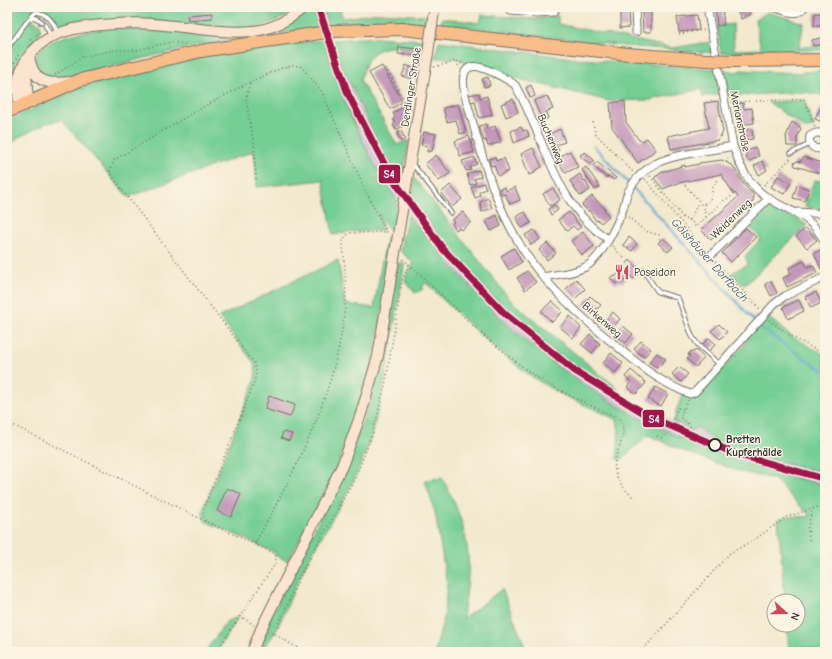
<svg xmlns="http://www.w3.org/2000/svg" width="832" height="659" font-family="'Comic Neue',sans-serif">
<rect width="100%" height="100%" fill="#fcf5e5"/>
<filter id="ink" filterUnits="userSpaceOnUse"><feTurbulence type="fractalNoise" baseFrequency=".025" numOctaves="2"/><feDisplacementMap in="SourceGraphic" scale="8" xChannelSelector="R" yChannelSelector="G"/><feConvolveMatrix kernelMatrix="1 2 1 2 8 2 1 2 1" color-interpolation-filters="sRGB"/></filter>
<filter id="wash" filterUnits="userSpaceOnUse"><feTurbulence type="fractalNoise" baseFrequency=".012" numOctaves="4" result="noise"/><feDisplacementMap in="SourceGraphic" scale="16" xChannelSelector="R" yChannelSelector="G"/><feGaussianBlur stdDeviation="0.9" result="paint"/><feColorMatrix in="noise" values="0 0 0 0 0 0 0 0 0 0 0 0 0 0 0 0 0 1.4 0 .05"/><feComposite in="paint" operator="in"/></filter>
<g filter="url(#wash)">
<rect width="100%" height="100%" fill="#f2e9ce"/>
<path fill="#ccbed4" d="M313 7H323L334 51 383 156 425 218 460 262 501 304 556 353 590 378 619 396 692 430 697 427 707 436 752 453 825 473V485L795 479 741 461 675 436 610 401 573 378 511 328 480 298 442 255 392 193 373 162 347 108Z"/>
<path fill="#75ce94" stroke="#507c60" d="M7 7H296L286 17 253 29 141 21 59 29C54 17 51 12 39 11L30 23 35 21 40 24C44 38 24 49 18 60 10 74 19 92 7 104Z
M311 7H313L319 29 267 35 268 32 292 22Z
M323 7H339L343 18 380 13 426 16 425 25 390 23 328 27Z
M768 12 804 23 799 48 825 44V50L721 53 717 26 733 24 734 50 761 49 755 20Z
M482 15 535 19 558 16V24L672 48 710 42 712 53 624 46 441 24 442 18 480 23Z
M111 28H152L258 34 196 46 51 80C44 77 35 70 35 62 36 36 93 30 111 28Z
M374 37 425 40 423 49C407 47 382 42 370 57 365 62 363 73 360 80L397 145 406 141H409L402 182 384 155 335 52 333 40Z
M323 40 347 108 373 162 397 201 393 230 389 229 378 214 383 230 349 232 333 235 323 180 257 187 254 151 128 197 62 120 47 123 17 138 7 152V121L88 84 143 69 241 50Z
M439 41 580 59 716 69 720 94 703 97 701 89 650 100 609 101 515 78 477 63 471 64 456 58H435Z
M722 70 737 72 741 70 797 73 825 70V95L804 92 728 96Z
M804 100 814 126 806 129 768 102Z
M414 178 512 302 616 387 619 396C538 347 463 276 412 197Z
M814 180 825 182V210L805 207Z
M768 204 793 216 807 225 745 285 730 274 748 264 745 256 761 239 750 227 764 214 760 210Z
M408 215C441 254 473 292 510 327 595 406 712 461 825 485V652H789L787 625H798V601H785L778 519 789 516 811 517 774 479 741 472 691 454 648 435 621 460 617 459 619 430 617 420C590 406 562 397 537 380 497 353 461 317 426 283L423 285V289L415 293 405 281 407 273 413 266V262L400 251Z
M386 238 389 239 391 247 386 288 372 368 359 408 333 477 288 561 276 556 274 552 205 521 203 514 204 507 254 383 256 372 254 363 219 317 338 260 345 304 374 308Z
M400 263H404C405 267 396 312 395 320 386 373 379 426 356 475 340 509 318 540 301 574 292 593 285 613 275 632 271 639 266 644 262 652H257L269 620 348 462 371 398 398 264Z
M764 314 791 336 825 355V473C789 464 724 452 697 427L692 430 674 422 677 408 684 394 694 399 743 347 751 328Z
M442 478C455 501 466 528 468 555 470 576 465 599 463 619L502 589 527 652H435L444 617 447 585 435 512 425 480Z
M240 616 216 652H205L227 621Z"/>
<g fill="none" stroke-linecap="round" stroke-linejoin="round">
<path stroke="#57a2cf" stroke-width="2" d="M594 146 630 185
M633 188 755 322
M758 326 817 367 825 370"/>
</g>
<g id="blocks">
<path fill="#c397b9" d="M620 7H628L629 27 620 28Z
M715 7H722L724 25 717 26Z
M736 7H747L751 14 741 19Z
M642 12H651V32H643Z
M212 13V18L188 20 187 15Z
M815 13H825V26H814Z
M697 15 699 30 679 32 677 17Z
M825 37V44L813 46 812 40Z
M399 47 418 49V56L398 54Z
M406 65 415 69 411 79 402 76Z
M382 66 403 102 390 109 369 73Z
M488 77 490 86 484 87 482 79Z
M531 85 535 96 530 98 526 88Z
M479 93 480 98 487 96 492 115 479 118 475 101 471 102 469 95Z
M547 96 553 109 546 112 548 118 542 121 534 101Z
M513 99 518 112 506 117 501 104Z
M625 101 626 122 639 140 642 141 647 138 656 150 638 163 612 127 610 103Z
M718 101 723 132 718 140 671 149 668 136 709 128 704 103Z
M743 103 744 109 752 108 754 123 740 125 737 104Z
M458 104 466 132 460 134 456 120 447 122 443 108Z
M405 106 408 110 405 112 407 117 405 118 408 123 396 130 393 125 395 123 393 119 395 117 393 113Z
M820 108 825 110V123L815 119Z
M792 122 801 128 797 138V146H787L786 136Z
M486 124 487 129 495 126 501 142 488 146 486 140 484 141 479 126Z
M521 127 523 131 527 130 529 136 514 143 511 131Z
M560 129 565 142 556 145 559 151 554 154 548 135Z
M752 129 753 139 744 140 743 130Z
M401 131 405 139 401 142 397 133Z
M424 132 436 134 432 151 427 152 428 146 421 145Z
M469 136 474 152 460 156 455 141Z
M755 147 759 156 750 161 746 158V152Z
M533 148 542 167 534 171 535 173 529 175 521 154Z
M570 151 578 167 565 173 557 158Z
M585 152 593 159 594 161 590 164 582 158 580 155Z
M436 155 450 173 439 181 425 164Z
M474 157 477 164 470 167 471 170 466 171 462 161Z
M495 157 496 161 504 158 509 171 498 176 494 165 491 166 489 159Z
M804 157 825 164V169H821V167L819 173 795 166 794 163 797 161 800 162Z
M722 160 733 166 745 186 754 195 753 201 711 240 701 230 738 197 735 193 734 194 721 174 678 183 663 189 654 178 665 170 666 171 685 165V167L699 164V163Z
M762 161 767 170 759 175 754 166Z
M597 162 616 178 614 180 608 176 607 178 593 166Z
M586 167 600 187 595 190 582 170Z
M479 170 481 177 474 179 476 183 470 185 467 174Z
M580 174 584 181 585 180 590 190 580 196 570 181Z
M778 176 791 183 784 194 771 187Z
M484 183 486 189 479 192 480 196 475 198 471 187Z
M450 185 462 199 452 207 441 193Z
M797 185 809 189 805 201 793 198Z
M505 187 506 191 515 187 520 200 510 204 505 194 502 195 499 189Z
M553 188 560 200 550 206 543 194Z
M592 196 605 209 604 210 609 216 601 223 598 220 596 221 589 210 588 211 582 205Z
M488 198 492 208 482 212 480 202Z
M555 205 558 210 551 215 548 209Z
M463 212 471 222 461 230 459 228 456 230 452 223 454 222 452 220Z
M525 212 531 223 522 228 516 217Z
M569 212 581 227 577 230 573 226 567 231 558 220Z
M497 215 501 226 491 231 486 221Z
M746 228 756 237 731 262 722 253Z
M806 228 817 240 807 248 796 236Z
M534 230 540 239 531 245 525 235Z
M583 232 594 246 582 255 571 241Z
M629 237 637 244 632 251 623 245Z
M663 238 673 247 668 252 658 243Z
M547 243 556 253 547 260 539 250Z
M514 248 522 262 509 270 501 256Z
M823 249 825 267 821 269 814 253Z
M630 260 640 272 633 279 630 275 622 283 620 280 616 284 610 278 613 275 615 277Z
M804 261 807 267 813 265 817 273 787 287 783 278 791 274 789 268Z
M527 271 536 282 525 290 517 278Z
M576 279 585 289 576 298 566 289Z
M771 281 777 293 771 296 765 284Z
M816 292 821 303 811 308 805 297Z
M590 296 601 305 593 313 583 305Z
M799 300 804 311 788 319 783 307Z
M552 301 563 311 552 322 541 311Z
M613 312 620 319 610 330 603 323Z
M570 316 581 328 573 338 560 327Z
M719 324 727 332 720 339 711 331Z
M623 326 633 334 626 343 615 335Z
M590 334 600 344 592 353 581 344Z
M709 338 716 344 709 351 702 345Z
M641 341 651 349 644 357 634 349Z
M696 350 704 358 696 367 687 359 690 356 688 355 691 351 693 352Z
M611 353 623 363 615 373 603 363Z
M657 353 666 359 657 368 649 362Z
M679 367 688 374 681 382 672 374Z
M631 370 646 383 636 394 627 387 631 382 625 377Z
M655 387 668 394 661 406 648 399Z
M269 396 295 405 290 417 265 409Z
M283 432 292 434 289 441 281 438Z
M227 488 241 494 231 517 217 511Z"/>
</g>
</g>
<g filter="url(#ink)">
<use href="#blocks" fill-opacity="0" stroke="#716e64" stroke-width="1"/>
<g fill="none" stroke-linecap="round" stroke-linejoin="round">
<defs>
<path id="service" d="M30 19 34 17C43 21 47 26 50 35
M7 48C18 36 24 22 36 12 48 14 54 21 57 33
M791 153 810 144
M412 165 415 167 451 213
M643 270 658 292 678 298 692 336 698 345 720 365"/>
<path id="minor" d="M511 7V11L536 13 554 12 555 7
M635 7 636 32
M707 7 733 146C740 167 749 186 768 198 793 214 810 213 825 243
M774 7C784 10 798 18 804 7
M825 137 821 133H816L810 136C807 147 818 153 825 145
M798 212 825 214
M608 239C554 205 545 136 515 85 507 79 481 64 471 67 457 71 466 100 469 109 483 161 498 215 530 260 553 292 582 318 613 343 638 364 660 383 690 394L695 392 774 304 785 296 825 277
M710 256 769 198
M543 277C556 274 573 274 585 267 601 259 616 227 623 209 625 204 625 198 628 192 633 182 641 173 650 167 668 154 710 151 733 146"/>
<path id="secondary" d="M433 18 435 7
M29 56C33 82 46 85 70 82
M28 62 26 73 28 102
M20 106C15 85 18 69 32 52 48 34 68 29 92 26 112 24 132 22 152 24 185 26 220 34 253 31 273 29 289 20 304 7
M252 652 261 629 342 466 361 414 378 356 428 53"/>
<path id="primary" d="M734 61 825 60
M7 112 80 80 201 51 333 31 402 29 628 54 706 60"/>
</defs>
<use href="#service" stroke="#716e64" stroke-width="5.5"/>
<use href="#minor" stroke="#716e64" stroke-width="9"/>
<use href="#secondary" stroke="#716e64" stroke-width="12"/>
<use href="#primary" stroke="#716e64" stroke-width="14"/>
<path stroke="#716e64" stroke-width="1.5" stroke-dasharray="1 3" stroke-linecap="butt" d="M679 34 705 30
M30 40 43 30
M457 61 459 69
M14 63 19 54
M434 67 457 61 463 64
M386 68 410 110
M55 75 82 57 114 50H137L171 42 186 44
M7 94 9 88
M732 102 804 99 815 127
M593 122 595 133 633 172
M721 136 724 138
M726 162 729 157
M650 176 681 215 684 219 690 220 696 227 723 201 732 196
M256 179 254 144 246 100 250 82 282 68 295 65 302 67 322 92 365 190 387 232
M645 179 705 251
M685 185 701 203
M764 185 791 158
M704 204 705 217
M628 217 645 231 659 235 660 241
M690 220 697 205 710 202 713 187 718 178
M614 246 613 247 625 259
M715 261 760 309
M409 264 483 335 524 368 543 381 568 395 620 419C634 448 592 460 633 497
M769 320 791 336 825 355
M688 400 680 417 693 429
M673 419 678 408 684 409
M7 422 205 521 274 553 276 556 275 564 216 652
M657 436 662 438 666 435
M205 521 203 514 204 507 254 383 256 372 254 363 113 178 110 172 114 160 205 106 250 82
M809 540 808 527 812 510
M255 543C296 470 338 390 345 305 347 284 344 262 343 241L345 237 350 233 387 232 390 234
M240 616 254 625
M268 632C283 637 292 647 308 652
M274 634 301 574 356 476 373 432 386 381 402 281 409 264 403 259
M641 652 730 553 754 540 786 517 825 505"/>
<use href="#service" stroke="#fff" stroke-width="3.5"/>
<use href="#minor" stroke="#fff" stroke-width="7"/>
<use href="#secondary" stroke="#fce5d0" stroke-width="10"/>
<use href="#primary" stroke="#f8bd89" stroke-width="12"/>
<defs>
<path id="secondary-bridge" d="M428 53 433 18"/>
<path id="primary-bridge" d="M706 60 734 61"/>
</defs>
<use href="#secondary-bridge" stroke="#716e64" stroke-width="12" stroke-linecap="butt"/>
<use href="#primary-bridge" stroke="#716e64" stroke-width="14" stroke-linecap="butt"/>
<use href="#secondary-bridge" stroke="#fce5d0" stroke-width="10"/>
<use href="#primary-bridge" stroke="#f8bd89" stroke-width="12"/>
<defs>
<path id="rail-1" d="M318 7 348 94 390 175 443 249 505 314 575 371 652 418 736 454 825 479"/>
</defs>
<use href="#rail-1" stroke="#fcf5e5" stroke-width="10"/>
<use href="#rail-1" stroke="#9f184c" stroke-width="7"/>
</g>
<defs><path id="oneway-chevron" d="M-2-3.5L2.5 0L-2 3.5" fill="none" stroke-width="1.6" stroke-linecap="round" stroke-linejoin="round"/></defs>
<use stroke="#a0a0a0" href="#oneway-chevron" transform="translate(42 23) rotate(40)"/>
</g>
<defs>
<symbol id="restaurant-bare" viewBox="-9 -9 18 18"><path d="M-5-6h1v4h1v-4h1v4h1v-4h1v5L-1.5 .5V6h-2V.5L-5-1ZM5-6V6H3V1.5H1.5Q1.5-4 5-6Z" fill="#d1495b" stroke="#fcf5e5" stroke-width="2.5" paint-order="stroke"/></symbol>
</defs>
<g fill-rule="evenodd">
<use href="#restaurant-bare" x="611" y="261" width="22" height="22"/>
</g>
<circle fill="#fcf5e5" stroke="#2b2b2b" stroke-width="2" cx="715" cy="445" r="6"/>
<g text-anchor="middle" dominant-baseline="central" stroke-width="3" stroke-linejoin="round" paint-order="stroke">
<g font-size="11" fill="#2b2b2b" stroke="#fcf5e5">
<text transform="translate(411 87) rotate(-81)">Derdinger Straße</text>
<text transform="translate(740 121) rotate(78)">Merianstraße</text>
<text transform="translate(551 139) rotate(67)">Buchenweg</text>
<text transform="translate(731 219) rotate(-44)">Weidenweg</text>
<text transform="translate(602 320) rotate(41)">Birkenweg</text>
</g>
<g font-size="11" fill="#2b2b2b" stroke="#fcf5e5" text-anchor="start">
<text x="634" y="272">Poseidon</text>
</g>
<g font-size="11" font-weight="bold" fill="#2b2b2b" stroke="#fcf5e5" text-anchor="start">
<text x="726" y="439">Bretten<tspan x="726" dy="13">Kupferhälde</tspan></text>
</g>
<g font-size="12" font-style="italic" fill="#3d5b6d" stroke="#fcf5e5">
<text transform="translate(710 260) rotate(48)">Gölshäuser Dorfbach</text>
</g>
</g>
<g stroke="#fcf5e5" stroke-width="1.5">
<rect x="378" y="164" width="23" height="20" rx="4" fill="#9f184c"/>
<rect x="642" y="409" width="23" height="19" rx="4" fill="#9f184c"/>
</g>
<g font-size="11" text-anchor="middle" font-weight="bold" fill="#fff">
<text x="389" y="178">S4</text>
<text x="654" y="423">S4</text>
</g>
<rect width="832" height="659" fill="none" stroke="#fcf5e5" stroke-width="24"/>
<g transform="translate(786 613) rotate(111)"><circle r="19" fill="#fcf5e5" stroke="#a8a49b"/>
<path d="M0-3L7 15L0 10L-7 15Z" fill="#d1495b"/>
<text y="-6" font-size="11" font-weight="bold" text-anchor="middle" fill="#2b2b2b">N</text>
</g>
</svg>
